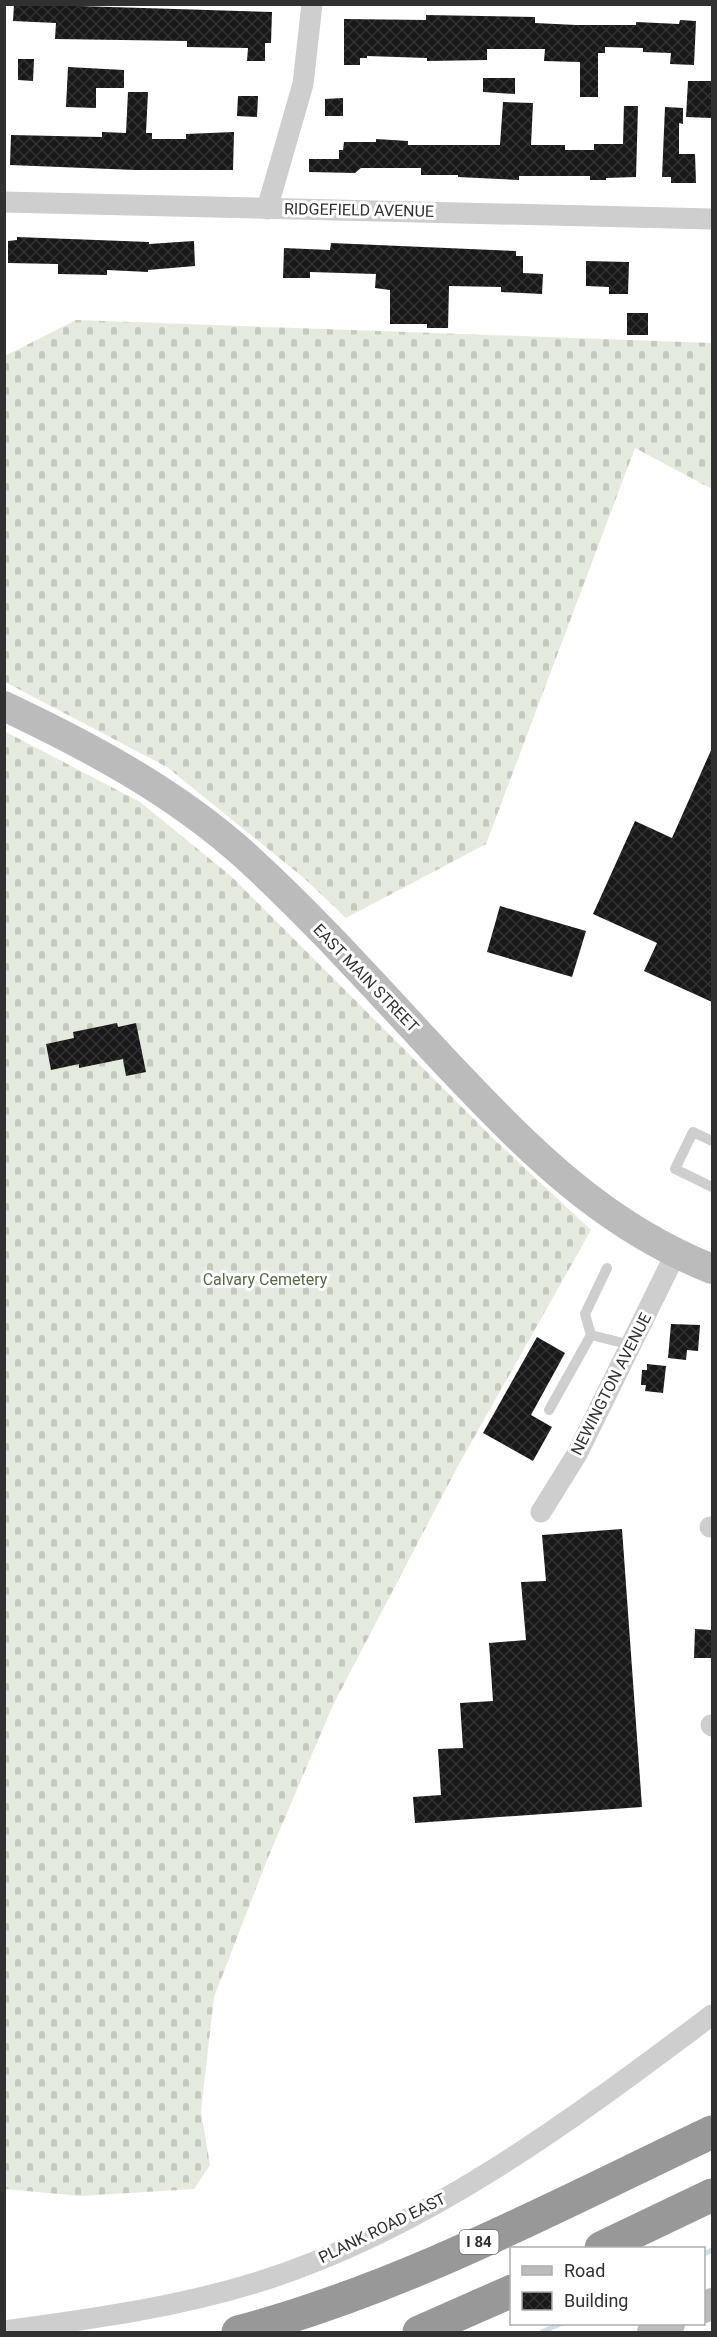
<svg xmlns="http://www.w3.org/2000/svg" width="717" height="2337" font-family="Roboto,sans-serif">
<defs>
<pattern id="cemetery-stones" width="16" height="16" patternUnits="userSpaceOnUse" patternTransform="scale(1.5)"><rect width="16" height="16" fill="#e5eade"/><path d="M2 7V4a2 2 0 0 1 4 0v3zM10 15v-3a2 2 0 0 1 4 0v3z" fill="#c5c9bf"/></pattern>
<pattern id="building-cross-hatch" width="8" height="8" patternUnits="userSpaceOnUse" patternTransform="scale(1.5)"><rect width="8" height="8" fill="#181818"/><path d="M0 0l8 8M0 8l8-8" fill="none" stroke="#313131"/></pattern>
</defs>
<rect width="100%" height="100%" fill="#fff"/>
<path fill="url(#cemetery-stones)" d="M76 320 712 343V489L635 448 486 844 346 918 305 879 167 767 5 682V356Z
M4 731 140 802 232 877 494 1139 591 1230 459 1464 333 1705 267 1860 214 1997 201 2111 210 2165 194 2189 80 2196 5 2189Z"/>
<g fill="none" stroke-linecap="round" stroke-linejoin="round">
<path stroke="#cddfe8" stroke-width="5" d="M704 2254 712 2250
M542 2332 560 2324"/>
</g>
<path fill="url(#building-cross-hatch)" d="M14 4 272 12 271 43H265V61H247L248 48 187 47V41L55 39 56 23 13 21Z
M426 15 535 17V23L576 25H636V22L679 24 680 20 696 21 694 65 670 64 671 53 643 52V48L605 47V53H598V97H580V62L544 61 545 49H487V60L427 61V58L367 56V58H360V65H344V19L426 20Z
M18 59H34L33 81 18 80Z
M68 67 124 70V88H96V108L66 107Z
M483 78H515V94L483 92Z
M688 81H712V118L686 117Z
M128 92H148L146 133H152V139H186V134L234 132 233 170H135L10 165 11 135 102 137V132L126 133Z
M238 96H258L257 117 237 116Z
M343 98V116H325V99Z
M503 102 533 103 531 145H565V150H594V144H623L624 106H638L636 177 606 178V180H590V176H519V180L458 177V175H421V168H361L355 173 309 172V159H339V150H343L344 142H376V139L408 141V145H500Z
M665 107 683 108V124L679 123V154H695L696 183H671V177H662Z
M17 237 149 242V244L194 241 195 266 148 270V272L107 270V275L58 274V264L8 263V241L17 240Z
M331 243 516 251V256H523V273L543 274 542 294 501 292V287L449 286 448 328H427V324H390V290L375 288 376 274 310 272V278H283L284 248 330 250Z
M586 261 629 262 628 294H609V287L586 286Z
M627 313H648V335H627Z
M712 748V1002L644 971 657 943 593 914 635 821 672 838Z
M500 906 586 931 572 977 487 952Z
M117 1023 118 1027 136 1023 146 1072 126 1076 123 1059 79 1068V1064L51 1070 46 1044 74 1038 73 1032Z
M671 1324 700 1325 698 1351 687 1350 686 1360 668 1358Z
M537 1337 565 1353 531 1415 552 1427 533 1461 483 1433Z
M647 1364 666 1366 663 1393 645 1391 646 1385H641L642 1370H647Z
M622 1529 642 1807 415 1823 413 1797 441 1795 438 1749 463 1748 460 1703 493 1701 489 1643 526 1640 521 1582 546 1581 542 1535Z
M695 1629 712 1630V1658H694Z"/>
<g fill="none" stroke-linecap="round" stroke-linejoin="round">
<path stroke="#cecece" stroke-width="10" d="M712 1141 693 1132 675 1169 712 1187
M591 1335 631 1345
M549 1410 591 1335 585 1314 607 1268"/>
<path stroke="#cecece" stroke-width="21" d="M4 202 712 219
M267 209 303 84 312 4
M541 1512 577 1454 676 1253
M710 1527H712
M711 1725 712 1726
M4 2331C90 2319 175 2308 258 2282 426 2230 573 2119 712 2015"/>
<path stroke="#bbb" stroke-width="30" d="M4 706C91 747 178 794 249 859 320 924 384 997 450 1067 530 1151 602 1225 712 1269
M704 2308 712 2303
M652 2332 670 2324"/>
<path stroke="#989898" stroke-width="33" d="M601 2248 712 2195
M238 2332C404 2288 558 2205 712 2132
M419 2332 512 2291"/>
</g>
<g text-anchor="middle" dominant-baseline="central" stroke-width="6" stroke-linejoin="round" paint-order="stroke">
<rect fill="#fff" stroke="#6f6f6f" stroke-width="1.5" x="459.5" y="2230" width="39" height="24" rx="4.5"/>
<g font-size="15" font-weight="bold" fill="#313131">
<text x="479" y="2242">I 84</text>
</g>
<g font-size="16" fill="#313131" stroke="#fff">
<text transform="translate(359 210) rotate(1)">RIDGEFIELD AVENUE</text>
<text transform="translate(366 978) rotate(46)">EAST MAIN STREET</text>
<text transform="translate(611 1384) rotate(-63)">NEWINGTON AVENUE</text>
<text transform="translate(382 2228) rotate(-26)">PLANK ROAD EAST</text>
</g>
<g font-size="16" fill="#566a42" stroke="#fff">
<text x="265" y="1279">Calvary Cemetery</text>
</g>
</g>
<rect width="717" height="2337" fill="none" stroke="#313131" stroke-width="12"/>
<rect x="510" y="2247" width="195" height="78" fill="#ffffff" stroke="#adadad" stroke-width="1.5"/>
<rect x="522" y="2266" width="30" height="9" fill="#bbbbbb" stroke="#adadad" stroke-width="1.5"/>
<text x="564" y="2277" font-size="18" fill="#313131">Road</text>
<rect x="522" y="2292" width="30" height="18" fill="url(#building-cross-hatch)" stroke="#adadad" stroke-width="1.5"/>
<text x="564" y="2307" font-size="18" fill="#313131">Building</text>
</svg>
